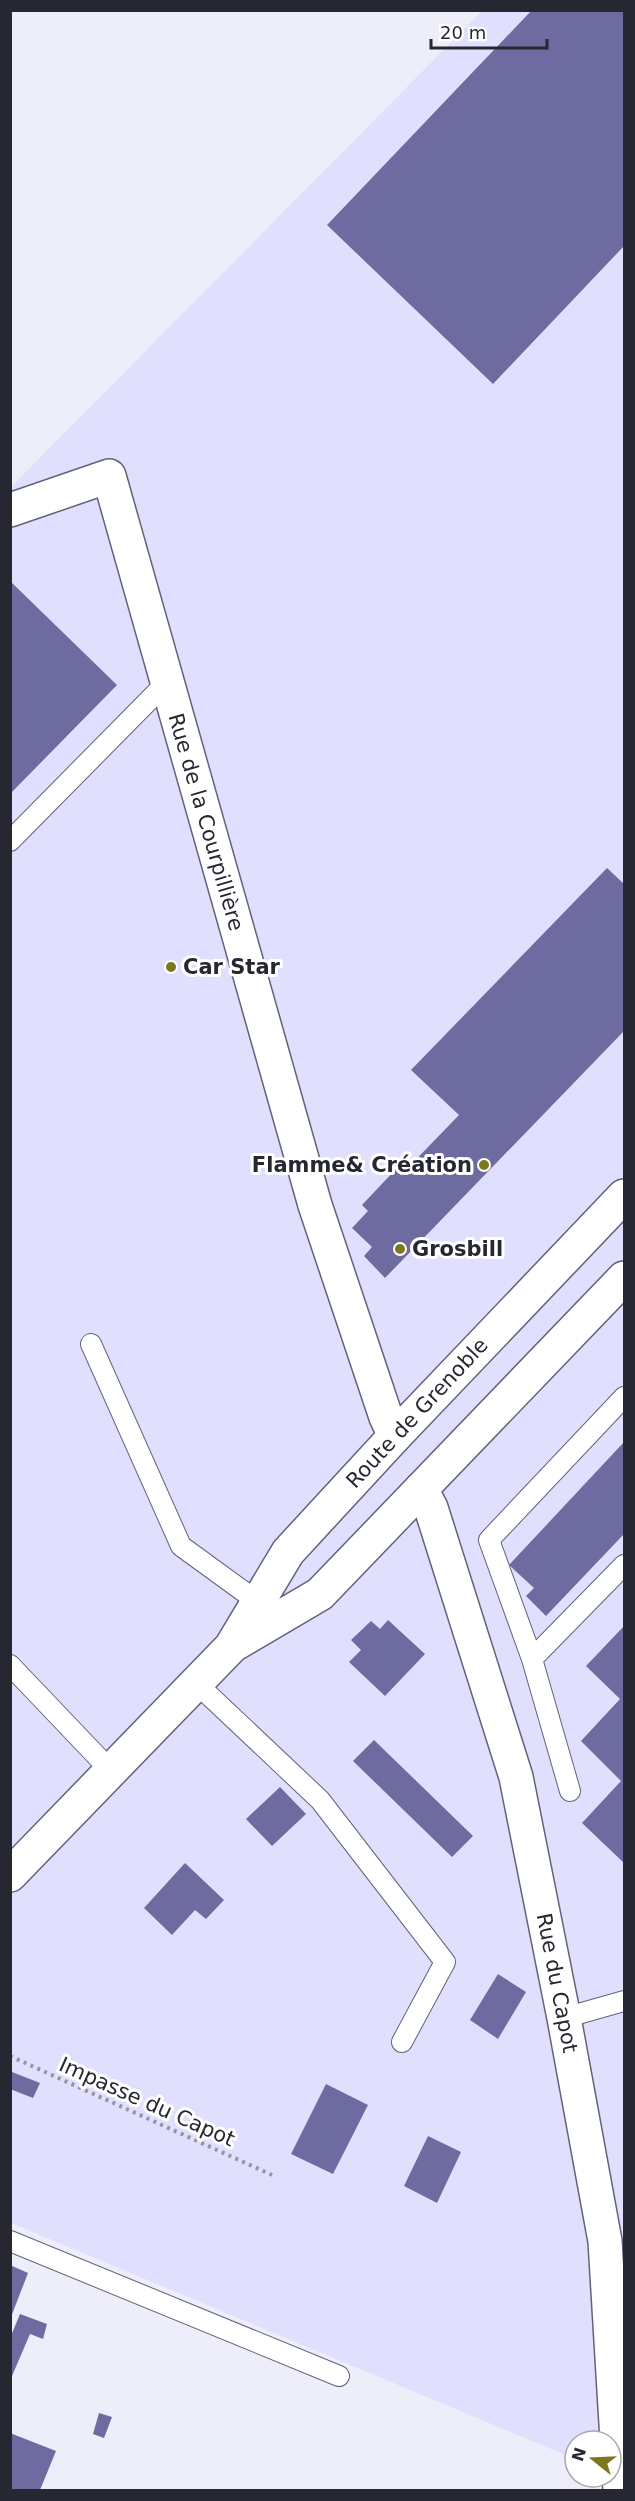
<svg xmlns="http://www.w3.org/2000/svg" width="635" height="2501" font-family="'DejaVu Sans',sans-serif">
<rect width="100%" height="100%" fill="#eeeefa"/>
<path fill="#e0e0fe" d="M482 11H624V2490L611 2441H575V2459L11 2223V487Z"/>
<path fill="#6e6ba1" d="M532 10H624V246L493 384 327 225Z
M10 581 117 685 10 794Z
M607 868 624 884V1031L385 1278 364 1256 372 1247 352 1228 368 1211 362 1205 395 1170 401 1175 459 1115 411 1070Z
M624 1442V1534L546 1616 526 1596 534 1588 509 1565Z
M388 1620 425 1654 385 1696 349 1662 361 1650 351 1640 371 1621 380 1629Z
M624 1626V1863L582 1823 621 1781 581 1741 620 1699 586 1666Z
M374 1740 473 1836 452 1857 353 1761Z
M280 1787 306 1814 272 1846 246 1819Z
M185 1863 224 1900 206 1919 195 1910 172 1935 144 1908Z
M498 1974 526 1992 498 2039 470 2020Z
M12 2072 40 2083 33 2098 10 2089Z
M326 2084 368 2105 333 2174 291 2154Z
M428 2136 461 2152 437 2203 404 2186Z
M10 2265 28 2273 11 2317H10Z
M20 2314 47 2324 43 2339 30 2334 12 2376 10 2338Z
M99 2413 112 2417 104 2438 93 2434Z
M10 2433 56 2451 40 2490H10Z"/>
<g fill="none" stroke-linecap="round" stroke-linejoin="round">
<defs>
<path id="lane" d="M10 841 167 682
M91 1344 181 1546 258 1602
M624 1397 489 1540 532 1659 624 1565
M532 1659 570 1791
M10 1665 111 1771
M196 1683 320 1800 445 1962 402 2042
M564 2018 624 2001
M10 2241 339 2376"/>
<path id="street" d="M10 510 109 476 315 1205 386 1417 395 1436
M421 1489 431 1508 516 1777 564 2018 605 2241 620 2490"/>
<path id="primary" d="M235 1644 320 1594 624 1278
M10 1875 231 1647 288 1552 395 1436 624 1196"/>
</defs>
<use href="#lane" stroke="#62627b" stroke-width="22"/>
<use href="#street" stroke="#62627b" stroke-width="36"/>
<use href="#primary" stroke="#62627b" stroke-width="36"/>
<path stroke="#9595a1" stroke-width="4" stroke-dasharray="3 4.5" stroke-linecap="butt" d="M10 2056 272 2175"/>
<use href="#lane" stroke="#fff" stroke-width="20"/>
<use href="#street" stroke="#fff" stroke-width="33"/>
<use href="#primary" stroke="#fff" stroke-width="33"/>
</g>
<g fill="#7d781d" stroke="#fff" stroke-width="2">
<circle cx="171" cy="967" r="6"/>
<circle cx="484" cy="1165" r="6"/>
<circle cx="400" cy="1249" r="6"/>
</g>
<g text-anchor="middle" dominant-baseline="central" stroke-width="6" stroke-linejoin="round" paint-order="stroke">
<g font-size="21" fill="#272732" stroke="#fff">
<text transform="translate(206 822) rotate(74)">Rue de la Courpillière</text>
<text transform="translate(417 1413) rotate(-47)">Route de Grenoble</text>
<text transform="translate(557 1983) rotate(79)">Rue du Capot</text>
<text transform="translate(147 2102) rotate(24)">Impasse du Capot</text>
</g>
<g font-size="21" font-weight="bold" fill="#272732" stroke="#fff" text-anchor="start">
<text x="183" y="967">Car Star</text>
<text x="472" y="1165" text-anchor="end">Flamme&amp; Création</text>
<text x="412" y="1249">Grosbill</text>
</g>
</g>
<rect width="635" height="2501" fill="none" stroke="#272732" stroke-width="24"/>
<g transform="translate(593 2459) rotate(288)"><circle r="28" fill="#ffffff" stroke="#a9a9ad" stroke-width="1.5"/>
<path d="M0-4.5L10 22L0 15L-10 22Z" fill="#7d781d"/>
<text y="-9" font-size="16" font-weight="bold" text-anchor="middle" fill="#272732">N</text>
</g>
<path d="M431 39v9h116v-9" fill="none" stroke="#272732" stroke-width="3"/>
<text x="440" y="39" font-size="18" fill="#272732" stroke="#ffffff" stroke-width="4.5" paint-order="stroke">20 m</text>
</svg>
